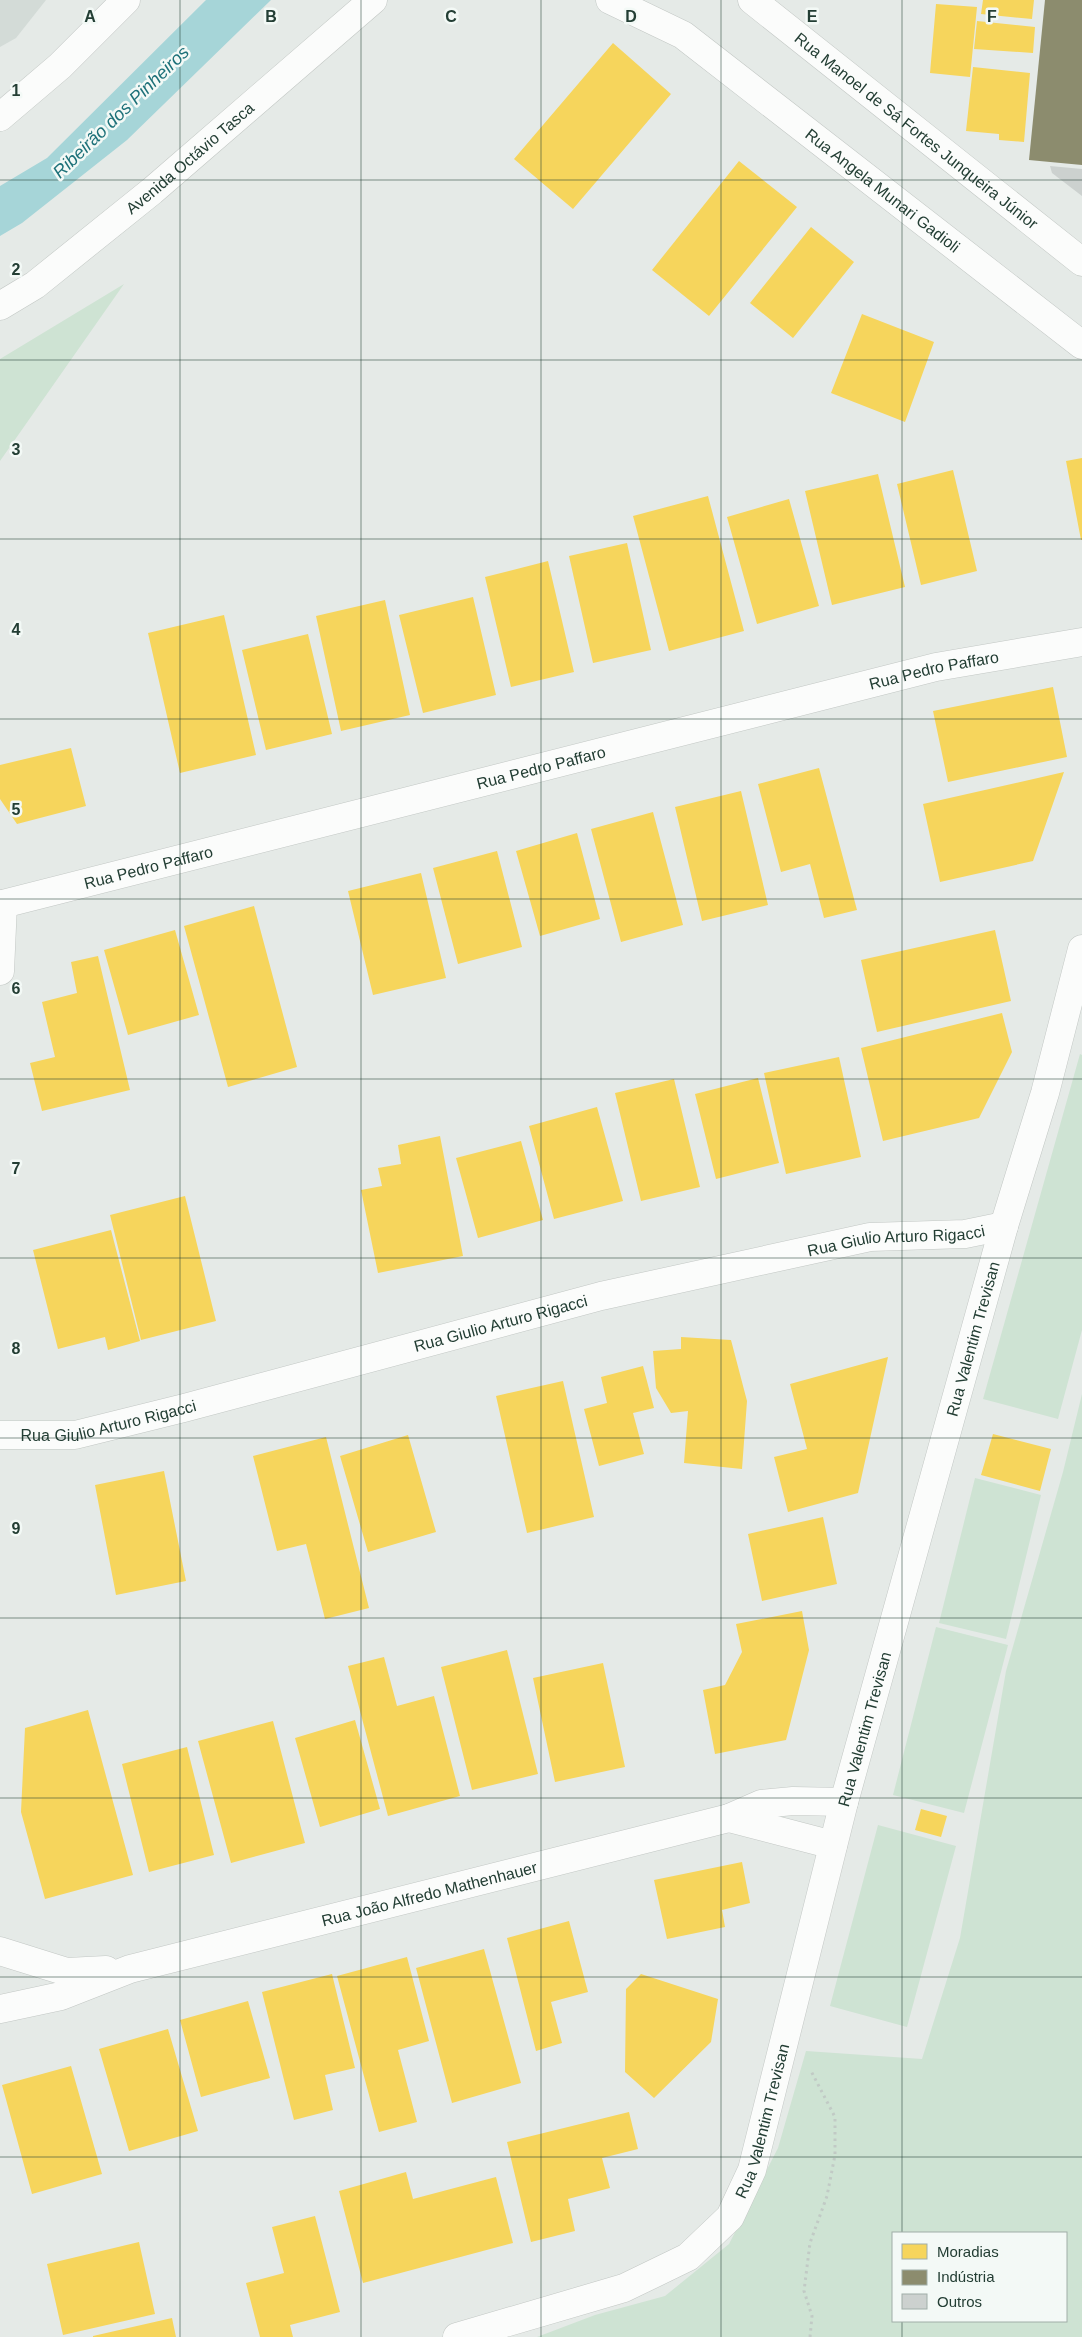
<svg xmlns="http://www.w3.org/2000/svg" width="1082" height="2337" font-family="Helvetica,sans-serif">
<rect width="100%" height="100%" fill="#e5eae7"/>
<path fill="#d3dbd7" d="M0 0H46L16 38 0 47Z"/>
<path fill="#cee3d3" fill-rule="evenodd" d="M124 284 0 461V359Z
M1080 1054 1082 1055V1330L1058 1419 983 1399Z
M1082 1394V2337H537L595 2315 665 2296 729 2244 778 2148 806 2051 922 2059 960 1938 1006 1671 1063 1472ZM893 2233H1066V2321H893Z
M975 1478 1041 1495 1006 1639 939 1623Z
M936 1627 1008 1645 964 1813 893 1795Z
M878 1825 956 1846 907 2027 830 2006Z"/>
<path fill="#a6d5d8" d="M206 0H271L127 140 22 223 0 236V186L47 158Z"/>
<path fill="#f6d55c" d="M983 0H1034L1032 19 981 14Z
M936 4 977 7 970 77 930 73Z
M977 21 1035 27 1033 53 974 49Z
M613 43 671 94 573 209 514 159Z
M973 67 1030 73 1024 142 999 140V134L966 131Z
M739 161 797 207 709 316 652 270Z
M811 227 854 262 793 338 750 303Z
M862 314 934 342 905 422 831 393Z
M1082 458V540H1081L1066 461Z
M953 470 977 571 921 585 897 484Z
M878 474 905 587 832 605 805 491Z
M708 496 744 631 669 651 633 516Z
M789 499 819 606 757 624 727 517Z
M627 543 651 650 593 663 569 556Z
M548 561 574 672 511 687 485 577Z
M473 597 496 695 423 713 399 615Z
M385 600 410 715 341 731 316 616Z
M224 615 256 755 180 773 148 633Z
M308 634 332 734 266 750 242 650Z
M1053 687 1067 757 948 782 933 711Z
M71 748 86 806 17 824 0 799V765Z
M819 768 857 910 824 918 810 864 781 872 758 784Z
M1064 772 1033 861 940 882 923 804Z
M741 791 768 905 702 921 675 807Z
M653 812 683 925 621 942 591 829Z
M577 833 600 919 540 936 516 851Z
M497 851 522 947 458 964 433 868Z
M421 873 446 978 373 995 348 891Z
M254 906 297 1067 228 1087 184 926Z
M175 930 199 1015 128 1035 104 950Z
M995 930 1011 1001 877 1032 861 960Z
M98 956 130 1090 42 1111 30 1063 55 1057 42 1002 77 993 71 962Z
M1002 1013 1012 1052 979 1118 883 1141 861 1048Z
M839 1057 861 1157 786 1174 764 1073Z
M758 1078 779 1163 716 1179 695 1094Z
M674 1079 700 1187 641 1201 615 1093Z
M597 1107 623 1201 554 1219 529 1126Z
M440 1136 463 1256 378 1273 361 1190 382 1186 378 1168 401 1164 398 1145Z
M521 1141 543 1220 478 1238 456 1158Z
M185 1196 216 1321 141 1340 110 1215Z
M111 1230 140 1341 108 1350 105 1337 58 1349 33 1250Z
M681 1337 731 1340 747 1401 742 1469 684 1463 688 1411 671 1413 656 1388 653 1351 681 1349Z
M888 1357 858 1493 788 1512 774 1457 807 1449 790 1384Z
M643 1366 654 1408 633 1413 644 1454 599 1466 584 1409 607 1403 601 1377Z
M563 1381 594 1517 527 1533 496 1396Z
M993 1434 1051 1449 1040 1491 981 1475Z
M408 1435 436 1532 368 1552 340 1456Z
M326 1437 369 1608 325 1619 306 1544 277 1551 253 1456Z
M164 1471 186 1581 116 1595 95 1485Z
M823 1517 837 1584 762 1601 748 1534Z
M802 1611 809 1650 786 1740 715 1754 703 1690 725 1685 742 1652 736 1624Z
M507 1650 538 1774 472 1790 441 1667Z
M384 1657 397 1706 434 1696 460 1796 388 1816 348 1666Z
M603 1663 625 1767 555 1782 533 1678Z
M88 1710 133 1875 45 1899 21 1812 25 1728Z
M355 1720 380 1809 320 1827 295 1738Z
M273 1721 305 1843 231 1863 198 1741Z
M187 1747 214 1855 149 1872 122 1764Z
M921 1809 947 1816 941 1837 915 1830Z
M742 1862 750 1903 722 1910 725 1927 667 1939 654 1880Z
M569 1921 588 1992 551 2002 562 2043 536 2051 507 1938Z
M484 1949 521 2083 452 2103 416 1968Z
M407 1957 429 2041 398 2050 417 2122 379 2132 337 1976Z
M332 1974 355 2068 325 2075 333 2110 294 2120 262 1992Z
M641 1974 718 1999 711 2042 654 2098 625 2072 626 1989Z
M248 2001 270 2078 201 2097 180 2020Z
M168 2029 198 2131 129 2151 99 2049Z
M71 2066 102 2174 32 2194 2 2085Z
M629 2112 638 2149 602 2158 610 2188 568 2199 575 2231 531 2242 507 2142Z
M406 2172 413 2199 496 2177 513 2243 363 2283 339 2191Z
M315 2216 340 2312 290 2325 293 2337H260L246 2283 284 2273 272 2227Z
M139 2242 155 2314 63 2335 47 2264Z
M172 2318 176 2337H93V2336Z"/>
<path fill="#8c8c6e" d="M1045 0H1082V165L1029 160Z"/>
<path fill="#ccd1cf" d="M1050 166 1082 169V196L1052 173Z"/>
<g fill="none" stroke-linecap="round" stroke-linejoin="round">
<defs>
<g id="minor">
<path id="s1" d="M610 0 683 35 1082 345"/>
<path id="s2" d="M752 0 1082 262"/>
<path d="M0 117 60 66 126 0"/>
<path id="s3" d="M0 306 35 285 152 191 373 0"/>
<path id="s4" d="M3 904 936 667 1082 642"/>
<path d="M0 971 3 904"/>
<path id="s5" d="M0 1435H75L184 1408 601 1296 870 1237 965 1234 1004 1226"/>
<path d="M729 1818 833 1845"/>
<path d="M0 1951 67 1972 106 1970"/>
<path id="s6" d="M0 2009 61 1996 130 1969 729 1818 761 1804 793 1801 844 1802"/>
<path id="s7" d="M457 2337 624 2288 688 2257 730 2217 752 2170 844 1802 1004 1226 1045 1093 1082 949"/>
</g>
</defs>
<use href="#minor" stroke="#c2c7c4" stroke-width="29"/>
<path stroke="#c1cac5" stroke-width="3" stroke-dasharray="2.5 4" stroke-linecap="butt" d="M810 2337 812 2316 804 2291 810 2243 827 2196 835 2155V2117L811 2071"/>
<use href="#minor" stroke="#fbfcfb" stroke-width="28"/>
</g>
<path fill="none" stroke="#233e34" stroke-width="1" stroke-opacity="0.55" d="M180 0V2337M361 0V2337M541 0V2337M721 0V2337M902 0V2233M0 180H1082M0 360H1082M0 539H1082M0 719H1082M0 899H1082M0 1079H1082M0 1258H1082M0 1438H1082M0 1618H1082M0 1798H1082M0 1977H1082M0 2157H1082M902 2321V2337"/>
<g text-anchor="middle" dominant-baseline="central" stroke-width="5" stroke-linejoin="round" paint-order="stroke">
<g font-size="16" fill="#233e34" stroke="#f3f9f6">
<text stroke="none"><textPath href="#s2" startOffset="210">Rua Manoel de Sá Fortes Junqueira Júnior</textPath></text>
<text stroke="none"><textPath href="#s3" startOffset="241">Avenida Octávio Tasca</textPath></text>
<text stroke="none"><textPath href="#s1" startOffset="334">Rua Angela Munari Gadioli</textPath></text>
<text stroke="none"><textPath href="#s4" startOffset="960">Rua Pedro Paffaro</textPath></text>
<text stroke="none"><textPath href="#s4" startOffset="555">Rua Pedro Paffaro</textPath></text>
<text stroke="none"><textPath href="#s4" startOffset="150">Rua Pedro Paffaro</textPath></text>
<text stroke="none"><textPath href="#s5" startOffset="920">Rua Giulio Arturo Rigacci</textPath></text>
<text stroke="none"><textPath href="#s5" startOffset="515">Rua Giulio Arturo Rigacci</textPath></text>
<text stroke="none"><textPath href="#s7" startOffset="1215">Rua Valentim Trevisan</textPath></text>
<text stroke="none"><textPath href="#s5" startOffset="110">Rua Giulio Arturo Rigacci</textPath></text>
<text stroke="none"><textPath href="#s7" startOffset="810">Rua Valentim Trevisan</textPath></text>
<text stroke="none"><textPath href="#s6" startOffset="445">Rua João Alfredo Mathenhauer</textPath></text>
<text stroke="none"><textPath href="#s7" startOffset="405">Rua Valentim Trevisan</textPath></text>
</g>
<g font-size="18" font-style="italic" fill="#1d7179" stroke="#f3f9f6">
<text transform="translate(121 112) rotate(-44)">Ribeirão dos Pinheiros</text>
</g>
</g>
<g font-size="16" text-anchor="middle" font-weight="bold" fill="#233e34" stroke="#f3f9f6" stroke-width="5" stroke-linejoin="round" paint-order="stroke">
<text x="90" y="22">A</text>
<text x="271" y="22">B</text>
<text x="451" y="22">C</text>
<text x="631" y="22">D</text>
<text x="812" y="22">E</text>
<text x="992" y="22">F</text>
<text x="16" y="96">1</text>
<text x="16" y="275">2</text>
<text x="16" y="455">3</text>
<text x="16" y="635">4</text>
<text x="16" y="815">5</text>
<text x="16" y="994">6</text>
<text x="16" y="1174">7</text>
<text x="16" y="1354">8</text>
<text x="16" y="1534">9</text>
</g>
<rect x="892" y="2232" width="175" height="90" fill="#f3f9f6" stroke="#a0aea8"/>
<rect x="902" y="2244" width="25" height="15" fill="#f6d55c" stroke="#a0aea8"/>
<text x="937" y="2257" font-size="15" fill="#233e34">Moradias</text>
<rect x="902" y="2270" width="25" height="15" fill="#8c8c6e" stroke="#a0aea8"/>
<text x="937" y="2282" font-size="15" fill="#233e34">Indústria</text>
<rect x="902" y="2294" width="25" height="15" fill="#ccd1cf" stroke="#a0aea8"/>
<text x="937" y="2307" font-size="15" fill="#233e34">Outros</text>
</svg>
